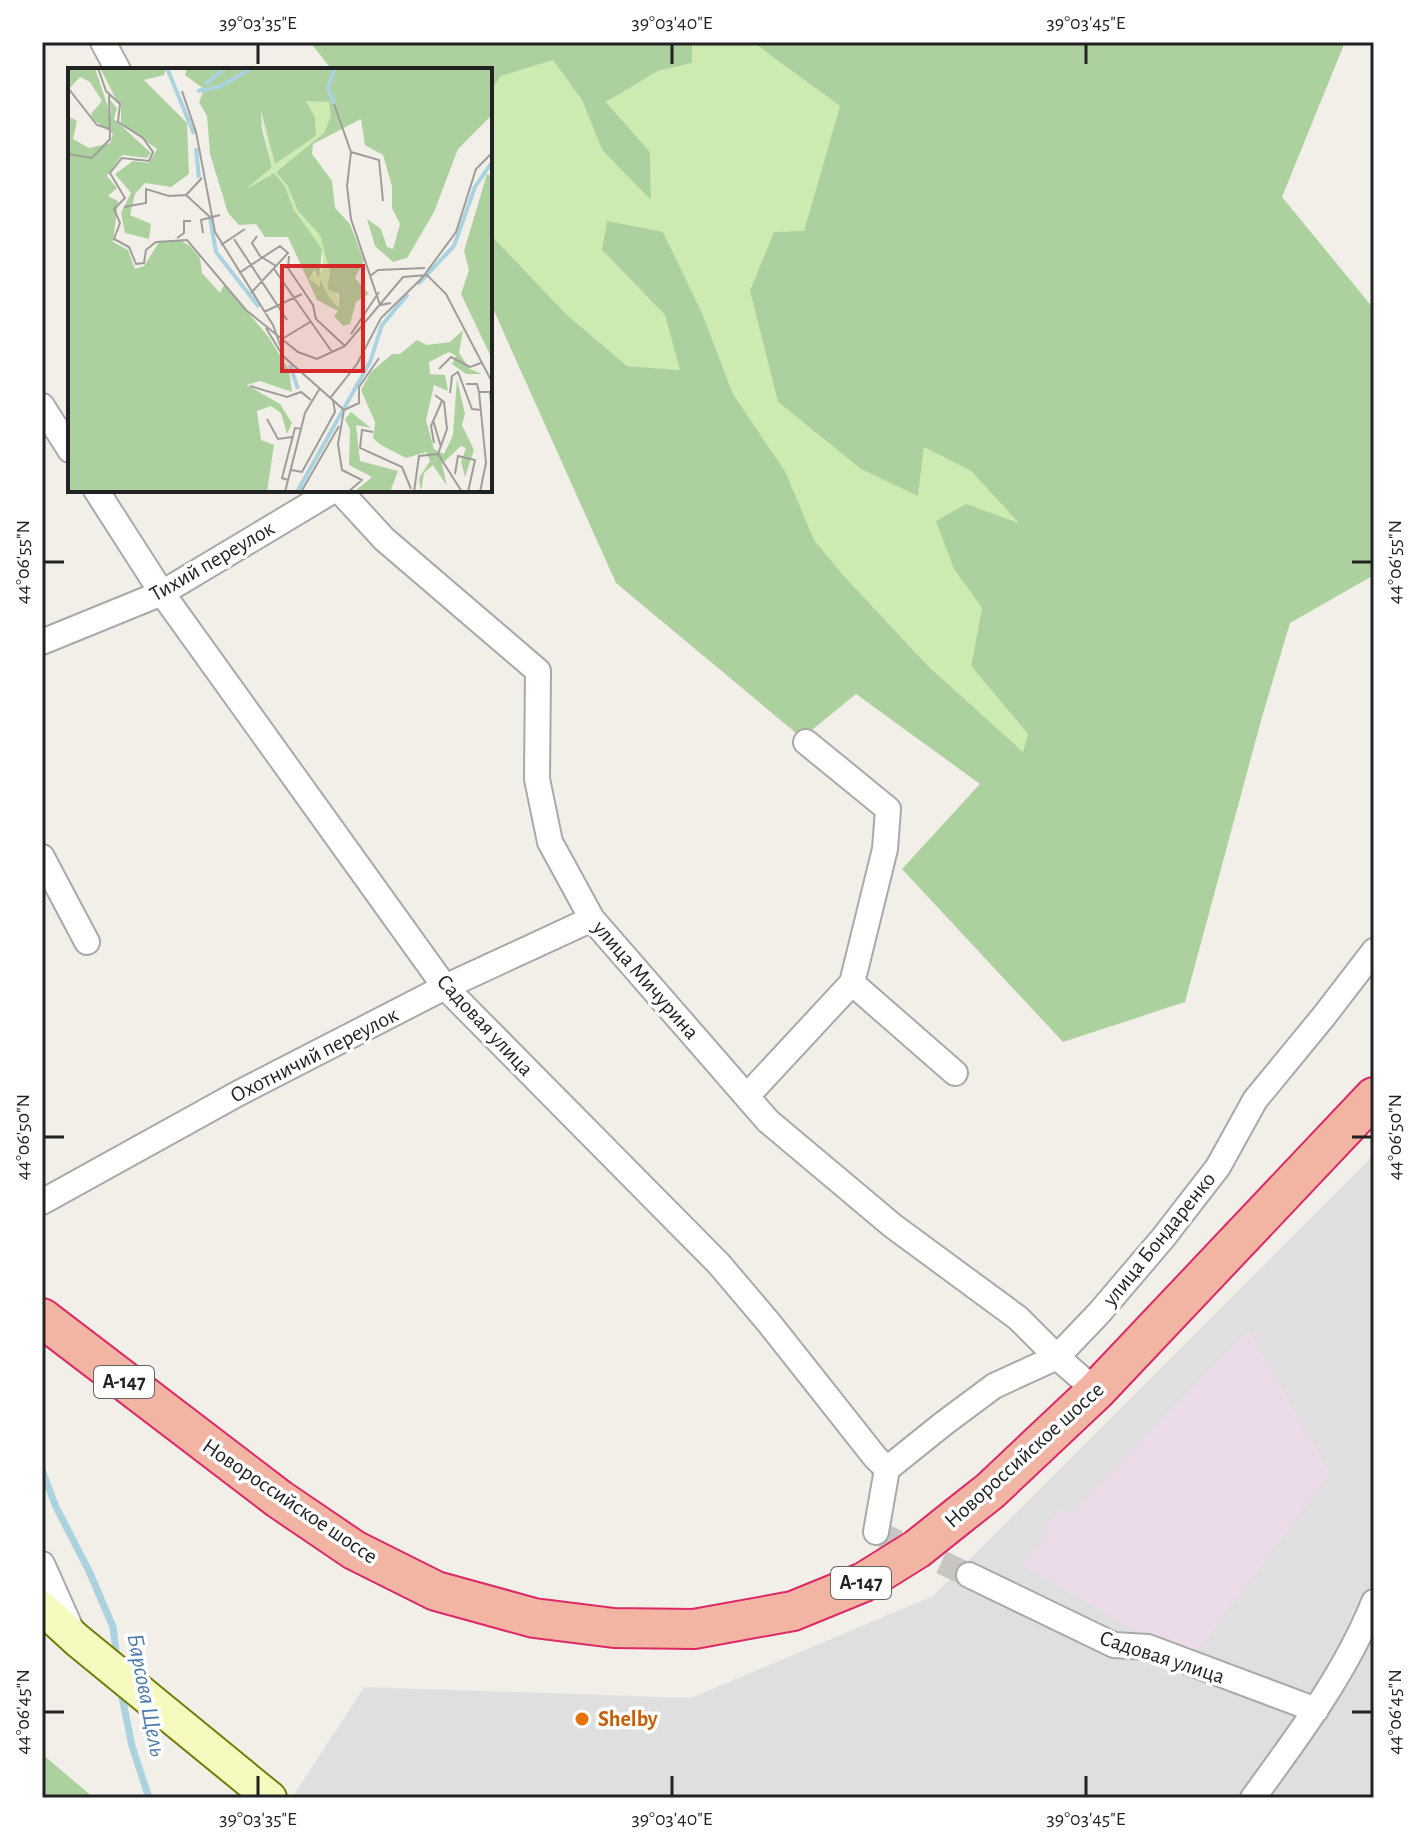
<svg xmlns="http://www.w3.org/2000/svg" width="1416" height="1840" font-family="'Alegreya Sans',sans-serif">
<rect width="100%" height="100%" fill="#f2efe9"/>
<path fill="#e0dfdf" d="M1374 1155V1798H292L364 1687 691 1698 933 1596Z"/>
<path fill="#ebdbe8" d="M1248 1330 1330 1474 1188 1663 1021 1564 1047 1535 1041 1528 1061 1509 1070 1514Z"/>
<path fill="#cdebb0" d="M692 42H757L758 45 840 106 804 232 750 291 778 402 861 469 918 495 924 446 971 471 1021 524 954 569 982 608 971 666 1028 734 1023 753 929 667 843 575 813 540 785 471 733 394 702 313 663 232 602 250 665 315 681 370 627 366 566 314 490 234V92L501 76 553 59 582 100 602 150 651 199 650 152 606 102 658 71 692 63Z"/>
<path fill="#add19e" d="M310 42H692V63L658 71 606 102 650 152 651 200 602 150 582 100 553 60 501 76 490 92V70H332Z
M757 42H1345L1282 197 1374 309V575L1290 623 1262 717 1185 1002 1063 1042 902 869 980 784 856 694 802 738 616 583 490 302V234L566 314 627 366 680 370 665 315 602 250 607 221 663 232 702 313 733 394 785 471 814 540 843 575 929 667 1023 752 1028 734 971 666 982 608 954 569 936 521 966 504 1019 523 971 471 924 447 918 496 861 469 778 402 750 291 774 232 804 231 840 106 757 45Z
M42 1754 94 1798H42Z"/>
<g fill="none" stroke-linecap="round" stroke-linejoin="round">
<path stroke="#aad3df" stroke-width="7" d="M42 1470 56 1507 89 1571 113 1627 117 1660
M121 1692 132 1746 149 1798"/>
<path stroke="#c8c6c1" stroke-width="24" stroke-dasharray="24 12" stroke-linecap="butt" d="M876 1532 969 1575"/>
<defs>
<path id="minor" d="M103 42 118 70
M42 406 70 450
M96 490 162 593 445 987 719 1264 769 1323 875 1457 887 1469
M339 490 384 539 538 671 537 779 550 842 592 919 768 1121 893 1226 1018 1318 1057 1357 1096 1391
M42 642 162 593 334 490
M806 742 888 809 885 849 852 983 955 1073
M42 857 87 942
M747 1096 852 983
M42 1202 239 1093 445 987 592 919
M887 1469 943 1424 994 1386 1057 1357 1099 1313 1163 1238 1218 1167 1255 1100 1324 1016 1374 951
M876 1532 887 1469
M42 1564 72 1631
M969 1575 1114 1645 1148 1647 1316 1710
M1253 1798C1298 1736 1345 1674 1374 1602"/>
<path id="secondary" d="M42 1608 77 1640 270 1798"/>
<path id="trunk" d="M42 1318 279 1499 354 1550 436 1591 534 1618 614 1628 694 1629 793 1611 864 1582 917 1549 957 1517 990 1491 1096 1391 1374 1097"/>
</defs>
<use href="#minor" stroke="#a9a9a9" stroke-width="28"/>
<use href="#secondary" stroke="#707d05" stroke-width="36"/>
<use href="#trunk" stroke="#dc2a67" stroke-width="42"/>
<use href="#minor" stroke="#fff" stroke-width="24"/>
<use href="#secondary" stroke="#f7fabf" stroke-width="32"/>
<use href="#trunk" stroke="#f2b4a3" stroke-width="38"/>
</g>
<path fill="none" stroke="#222" stroke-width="3" d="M258 44V64M672 44V64M1086 44V64M44 562H64M1352 562H1372M44 1137H64M1352 1137H1372M44 1712H64M1352 1712H1372M258 1776V1796M672 1776V1796M1086 1776V1796"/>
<circle fill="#e8710a" stroke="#fff" stroke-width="3" cx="582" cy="1719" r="8"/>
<g text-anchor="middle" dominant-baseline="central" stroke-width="7" stroke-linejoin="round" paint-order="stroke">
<g fill="#fff" stroke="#646464" stroke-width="2">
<rect x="94" y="1366" width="60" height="32" rx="6"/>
<rect x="831" y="1567" width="60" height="32" rx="6"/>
</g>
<g font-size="20" font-weight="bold" fill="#222">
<text x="124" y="1382">А-147</text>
<text x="861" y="1583">А-147</text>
</g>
<g font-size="22" fill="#222" stroke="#fff">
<text transform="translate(212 561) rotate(-30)">Тихий переулок</text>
<text transform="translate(646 980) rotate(49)">улица Мичурина</text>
<text transform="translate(485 1025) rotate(47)">Садовая улица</text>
<text transform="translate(314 1055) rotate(-27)">Охотничий переулок</text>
<text transform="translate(1159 1239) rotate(-51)">улица Бондаренко</text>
<text transform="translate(1024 1455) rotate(-42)">Новороссийское шоссе</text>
<text transform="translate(290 1501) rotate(34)">Новороссийское шоссе</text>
<text transform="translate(1162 1657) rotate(18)">Садовая улица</text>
</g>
<g font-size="22" font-weight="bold" fill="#c56008" stroke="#fff" text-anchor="start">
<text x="598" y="1719">Shelby</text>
</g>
<g font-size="24" font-style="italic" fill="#4a7aab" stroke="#fff">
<text transform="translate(146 1695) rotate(79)">Барсова Щель</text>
</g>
</g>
<g transform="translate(68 68)">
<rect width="424" height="424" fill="#f2efe9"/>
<path d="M238 32 262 34 263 48 256 65 208 104 219 117 230 143 252 167 273 241 241 211 243 203 249 207 254 202 255 188 226 142 217 118 205 105 178 121 204 98 192 43 207 96 248 68 247 49Z" fill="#cdebb0"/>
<path d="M0 0H27L43 48 42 32 49 40 46 51 83 85 79 90 54 87 39 108 49 120 40 128 50 133 45 174 60 182 67 201 76 198 91 174 112 172 122 178 132 190 134 205 152 225 156 217 200 268 221 302 224 324 192 313 179 317 212 336 224 355 219 366 213 345 203 338 189 343 193 372 206 377 199 424H0V48L9 53 5 71 21 80 42 75 45 66 26 52 23 46 34 33 22 14 12 9 0 22ZM32 0H98L96 7 76 12 119 55 121 106 103 119 77 115 67 126 62 147 83 156 81 171 57 165 53 145 63 125 47 106 65 93 81 95 89 81 53 55V41ZM119 0H424V47L390 81 366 144 339 190 325 194 307 178 299 151 313 161 319 179 325 181 332 156 324 140V118L315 87 297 77 293 51 245 76 244 86 264 113 267 140 282 156 296 193 287 210 301 226 288 234 282 256 275 258 266 248 270 243 249 232 220 169H197L188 156 171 157 160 145 142 86 139 48 131 34 136 21 117 7ZM238 33 261 34 263 48 256 65 208 104 219 117 230 143 252 167 262 205 259 221 271 226V240L261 229 252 212V219L241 211 246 202 251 210 254 181 226 142 217 118 206 105 178 121 204 99 194 61 193 43 207 96 248 68 247 49ZM419 106 424 108V291L393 226 401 202 396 183ZM395 262 391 285 402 301 414 306H398L384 296 388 288 381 284 361 294 362 306 377 307 380 323 366 317 358 352 366 381 376 386 385 367 389 311 397 346 394 357 406 382 397 409 393 394 398 380 393 378 374 396 379 418 365 397 356 405 353 424 351 410 362 393 358 384 338 390 313 377 305 370 307 354 293 322 303 304 324 286H332L349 272 359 277 382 274ZM283 344 303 360 288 357 292 393 330 403 322 424H286L304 409 281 397 282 361 277 351Z" fill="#add19e" fill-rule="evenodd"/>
<path fill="none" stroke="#aad3df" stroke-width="4" d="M99 0 126 66M137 17 157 0M129 23 151 19 181 2M266 36 260 20 267 0M128 80 131 110M142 150 148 184 191 239M350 216 386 178 407 119 424 94M222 297 230 321M229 424 302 294 314 257 340 226"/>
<path fill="none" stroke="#9f9d99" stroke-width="2" d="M30 0 38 23 52 36 50 54 75 70 85 84 81 93 54 90 42 105 57 130 46 141 52 155 46 171 61 179 68 196 76 195 78 182 88 174 119 172 178 242 230 284 249 291 277 278 335 209 359 207 378 226 424 314M0 20 29 57 42 61M114 23 128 64 147 164 205 257 214 282M266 36 283 84 279 118 283 151 312 237 323 235M283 84 311 92 315 133M0 86 24 90 42 71 41 27M118 127 142 149M56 139 78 135V121L101 128 118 127 134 110M135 165 133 152 152 147M189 168 184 175 192 188 208 198M109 170 116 165V153H123M166 171 219 252M153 177 177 161M221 188 220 200 245 237 248 251 277 278M206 201 264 284M171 205 212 178 220 185 183 225M302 208 310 202 357 200M196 244 234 226M198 260 215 288 276 342 270 376 274 402 294 412 280 424M283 266 311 224M214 271 242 254M371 301 383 289 402 299 413 295M398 316H409L411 324 418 395 412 424M182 318 219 329 233 324 243 332M411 324H422L424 347M382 325 384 308 390 304 404 341 413 342M367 327 376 334 379 361 370 386M263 329 289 296 313 250 354 210 388 164 408 101 424 85M276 342 291 335V319L311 290M199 351 210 371 224 369M365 352 373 379M305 364 294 362 292 380 334 399 343 421M366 375 363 358 374 333M370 386 394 424M223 402 234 404 267 344 265 332M387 406 390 388 407 392 400 424M220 412 214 410 227 360 234 361M217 424 237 345 252 320M233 424 271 358M346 424 351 388 370 386"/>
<path fill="#d62828" fill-opacity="0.15" stroke="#d62828" stroke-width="4" d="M214 198H295V303H214Z"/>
<rect width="424" height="424" fill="none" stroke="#222" stroke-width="4"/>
</g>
<rect width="1416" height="1840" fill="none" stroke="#ffffff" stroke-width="88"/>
<rect x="44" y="44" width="1328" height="1752" fill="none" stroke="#222" stroke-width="3"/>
<g font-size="20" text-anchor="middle" fill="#222">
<text x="258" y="29">39°03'35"E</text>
<text x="672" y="29">39°03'40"E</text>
<text x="1086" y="29">39°03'45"E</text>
<text transform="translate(22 562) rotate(-90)" y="7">44°06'55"N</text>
<text transform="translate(1394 562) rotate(-90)" y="7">44°06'55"N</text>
<text transform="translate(22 1137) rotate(-90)" y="7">44°06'50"N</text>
<text transform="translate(1394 1137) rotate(-90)" y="7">44°06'50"N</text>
<text transform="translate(22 1712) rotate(-90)" y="7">44°06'45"N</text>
<text transform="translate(1394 1712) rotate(-90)" y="7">44°06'45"N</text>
<text x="258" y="1825">39°03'35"E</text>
<text x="672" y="1825">39°03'40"E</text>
<text x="1086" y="1825">39°03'45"E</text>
</g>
</svg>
